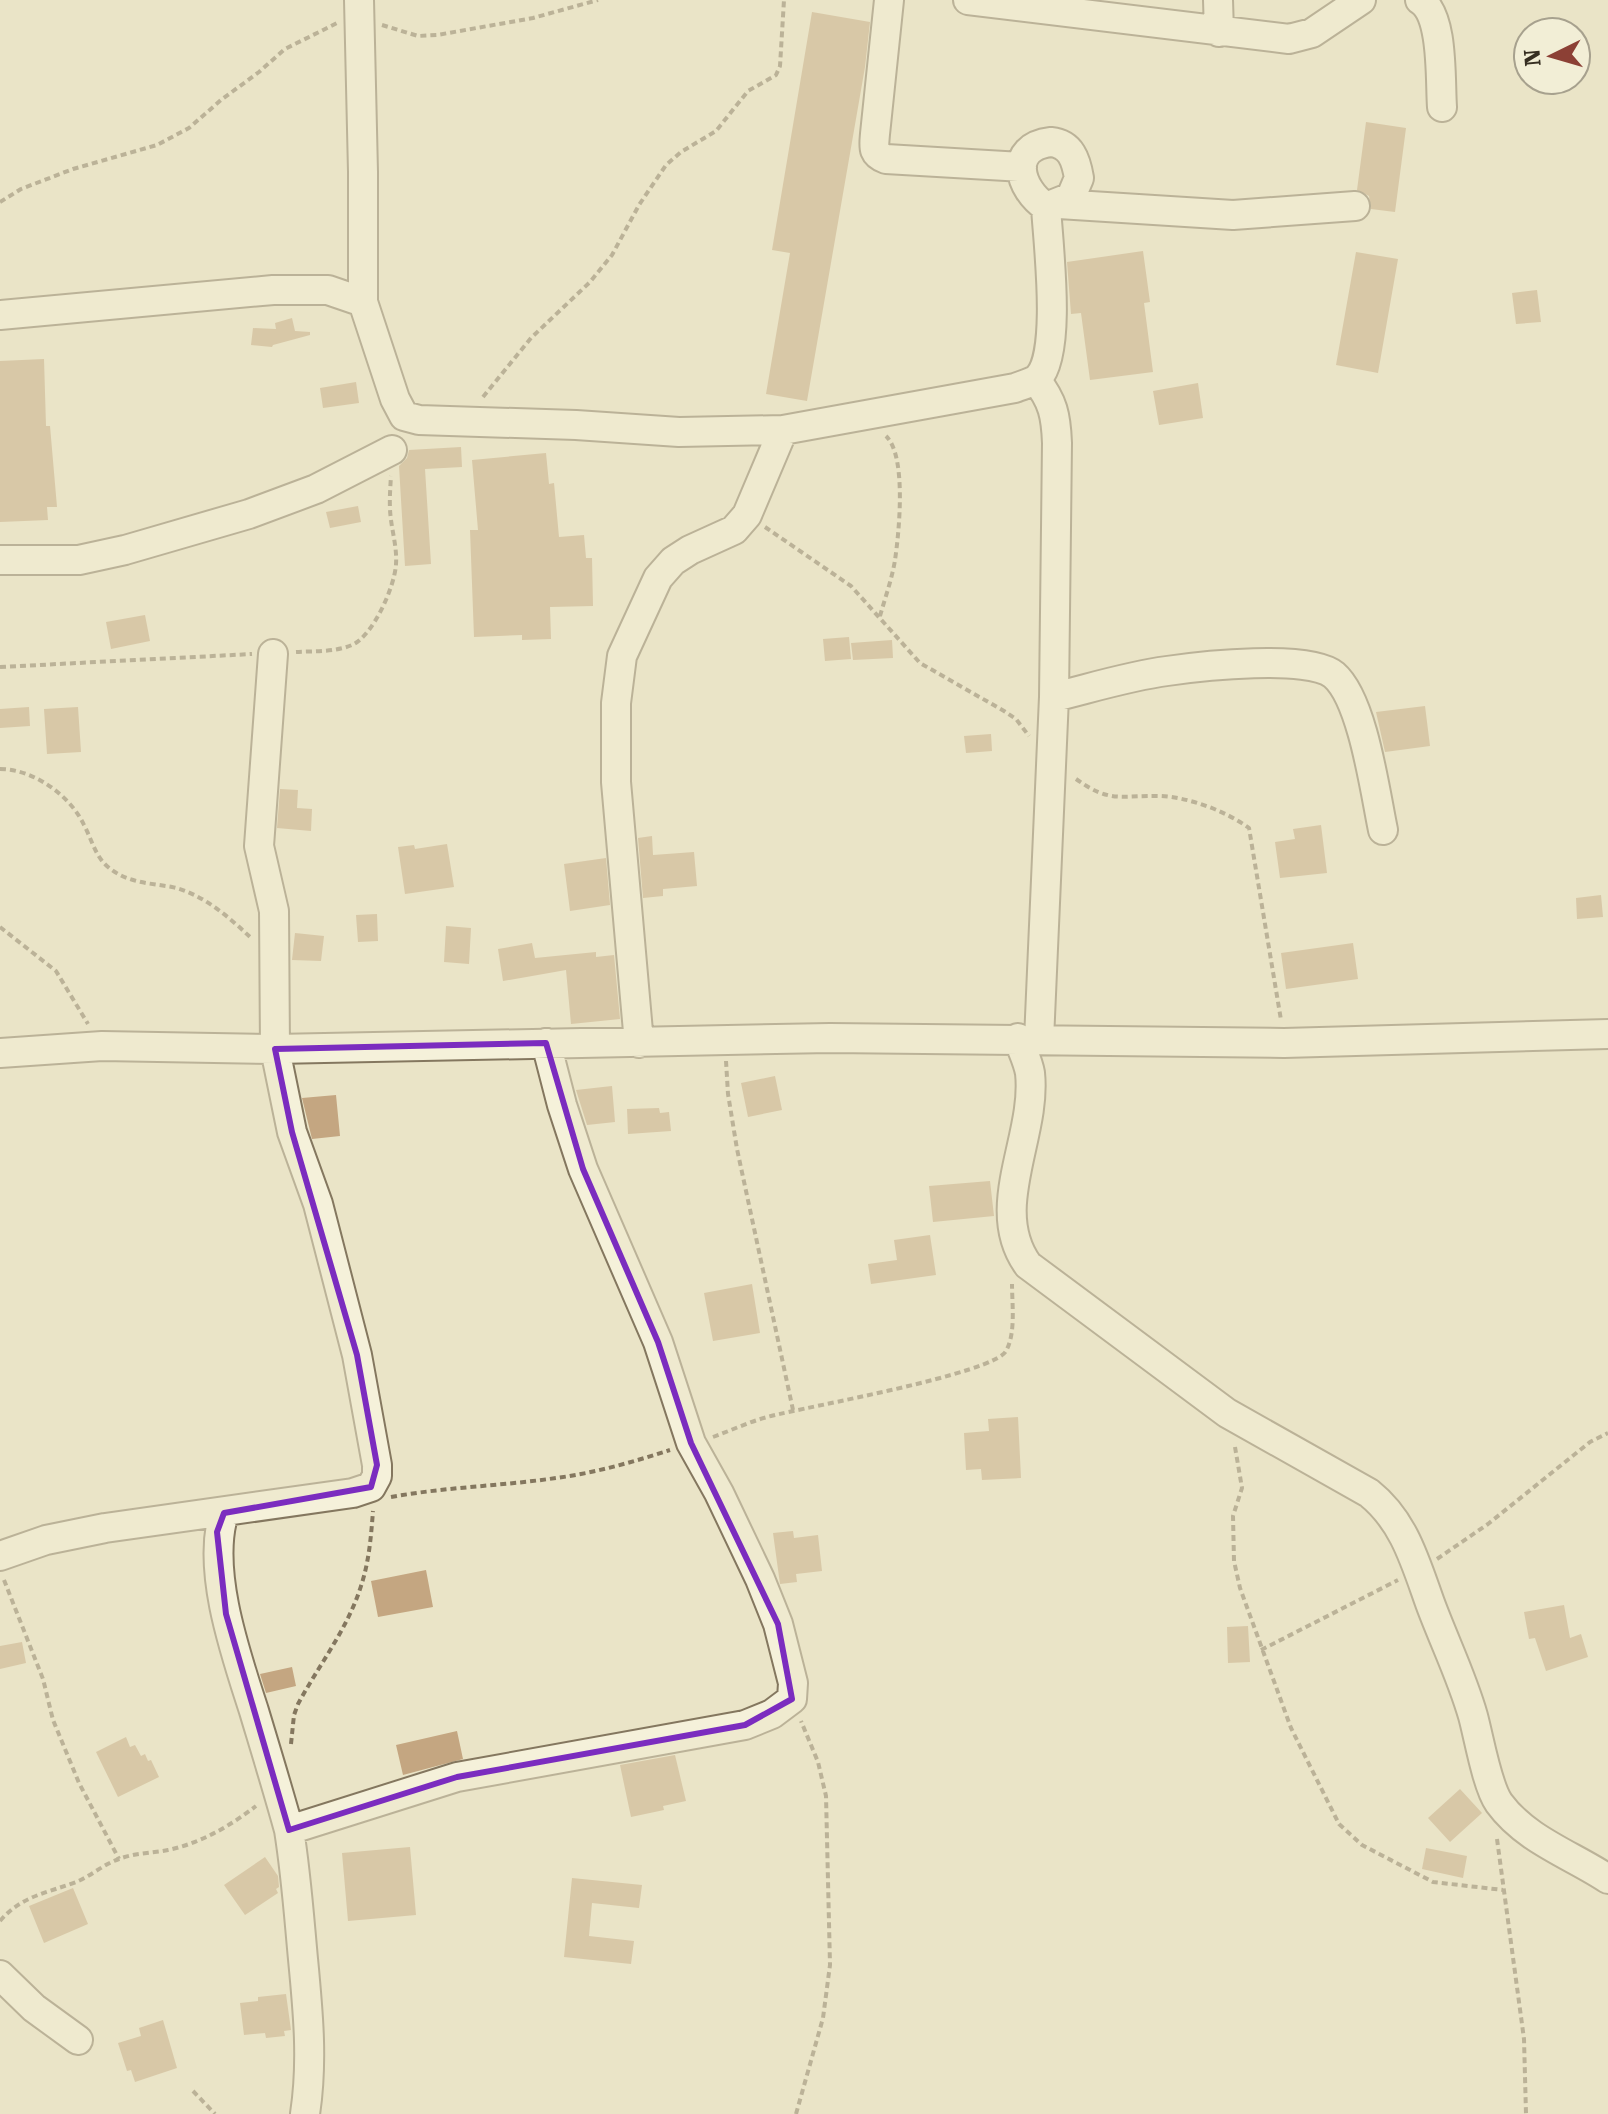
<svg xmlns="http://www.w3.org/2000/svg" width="1608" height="2114" font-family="'Roboto Serif',serif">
<rect width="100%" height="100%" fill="#eae4c7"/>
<path fill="#c4a681" d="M812 12 870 22 865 67 807 401 766 394 790 253 772 250Z
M1366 122 1406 128 1395 212 1371 209 1369 196 1357 190Z
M1143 251 1150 302 1144 303 1153 372 1090 380 1081 313 1071 314 1067 262Z
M1356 252 1398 259 1378 373 1336 365Z
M1537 290 1541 322 1516 324 1512 293Z
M292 318 295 331 310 332V335L273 345 272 347 251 345 253 328 276 329 275 323Z
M44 359 46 426H50L57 507H47L48 520 0 522V361Z
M356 382 359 403 323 408 320 388Z
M1198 383 1203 418 1159 425 1153 391Z
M461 447 462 467 425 469 431 564 405 566 399 466 407 458 409 450Z
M546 453 549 484 554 483 559 537 584 535 586 558H592L593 606 550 607 551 639 522 640V635L474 637 470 530H478L472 460Z
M358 506 361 522 330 528 326 512Z
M145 615 150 641 111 649 106 622Z
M849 637 851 659 825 661 823 639Z
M892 640 893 658 853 660 851 643Z
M1425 706 1430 746 1385 752 1376 712Z
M29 707 30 726 0 728V709Z
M78 707 81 752 47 754 44 709Z
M991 734 992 751 966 753 964 736Z
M280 789 298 790 297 808 312 809 311 831 277 828Z
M1321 825 1327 873 1280 878 1275 842 1295 839 1293 829Z
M652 836 653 855 694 852 697 886 663 889V896L643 898 638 838Z
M447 844 454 887 405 894 398 847 414 845 415 849Z
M606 858 610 905 570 911 564 864Z
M1601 895 1603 917 1577 919 1576 898Z
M377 914 378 941 358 942 356 915Z
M446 926 471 928 469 964 444 962Z
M295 933 324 936 321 961 292 960Z
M532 943 535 958 596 952V957L614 955 620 1019 571 1024 566 970 503 981 498 949Z
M1353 943 1358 979 1286 989 1281 953Z
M775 1076 782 1110 748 1117 741 1083Z
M612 1086 615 1122 587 1125 576 1090Z
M336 1095 340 1136 312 1139 302 1098Z
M659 1108 660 1113 669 1112 671 1131 628 1134 627 1109Z
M990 1181 994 1216 933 1222 929 1186Z
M930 1235 936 1275 871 1284 868 1264 897 1260 894 1240Z
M752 1284 760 1333 713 1341 704 1293Z
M1018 1417 1021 1478 982 1480 981 1469 966 1470 964 1433 989 1431 988 1419Z
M793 1531 794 1538 818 1535 822 1571 796 1574 797 1582 780 1584 773 1533Z
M426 1570 433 1607 378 1617 371 1581Z
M1564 1605 1570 1638 1581 1634 1588 1657 1546 1671 1535 1638 1529 1639 1524 1612Z
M1248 1626 1250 1662 1228 1663 1227 1627Z
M22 1642 26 1663 0 1669V1646Z
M292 1667 296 1686 266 1693 260 1674Z
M457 1731 463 1759 403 1775 396 1745Z
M126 1737 130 1747 135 1745 141 1756 145 1754 148 1761 151 1760 159 1777 118 1797 96 1752Z
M675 1755 686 1801 663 1806 664 1810 631 1817 620 1765Z
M1460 1789 1482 1813 1450 1842 1428 1818Z
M410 1847 416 1915 348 1921 342 1853Z
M1426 1848 1467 1856 1463 1878 1422 1869Z
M265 1857 278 1876 279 1887 276 1889 278 1893 245 1915 224 1885Z
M572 1878 642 1885 639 1908 592 1903 589 1936 634 1941 631 1964 564 1957Z
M73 1888 88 1924 44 1943 29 1906Z
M286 1994 291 2030 284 2031 285 2036 266 2038 265 2033 244 2035 240 2003 258 2001V1997Z
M163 2020 177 2068 135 2082 131 2070 127 2071 118 2043 141 2036 139 2028Z"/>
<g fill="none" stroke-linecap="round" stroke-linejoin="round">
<defs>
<path id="minor" d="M359 0 363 172V302
M889 0 875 134C874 147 872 154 886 159L1022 167
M968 0 1289 39 1312 33 1361 0
M1218 0 1219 32
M1420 0C1444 15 1440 80 1442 107
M1051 142C1071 144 1076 160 1079 178L1071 197 1046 207C1019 189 1007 147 1051 142Z
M1059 204 1233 215 1355 206
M0 315 273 290H328L363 302 395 399 404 416 419 420 576 425 679 432 783 430 1015 388C1022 385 1032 383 1038 378 1062 353 1048 243 1046 207
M1036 380C1053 401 1056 416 1057 443L1054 697 1039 1040
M0 560H79L125 550 249 514 316 489 392 450
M1054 697C1091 688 1129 676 1167 671 1201 666 1309 654 1334 675 1363 700 1375 792 1383 830
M1018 1038C1022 1050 1028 1061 1030 1073 1037 1137 987 1208 1028 1265L1227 1413 1369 1493C1404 1521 1415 1561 1430 1603 1444 1641 1462 1677 1473 1716 1479 1738 1487 1786 1499 1803 1526 1840 1572 1855 1608 1879
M639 1043 616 782V703L622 656 658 578 673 561 690 550 734 530 747 515 783 430
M0 1053 102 1046 275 1049 830 1038 1284 1043 1608 1034
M224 1513C206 1570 236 1655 254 1711 266 1751 278 1790 289 1830 296 1873 299 1916 303 1959 308 2011 313 2062 305 2114
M0 1556 46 1540 105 1528 353 1493 371 1487 377 1476V1465L357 1355 318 1204 292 1132 275 1049 274 911 259 846 273 654
M289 1830 457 1777 745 1725 772 1714 792 1699 793 1683 778 1624 760 1579 719 1493 691 1443 658 1342 583 1169 562 1105 546 1043
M0 1975 34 2008 78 2040"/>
</defs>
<use href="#minor" stroke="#84775f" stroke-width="32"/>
<path stroke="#84775f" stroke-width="4" stroke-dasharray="6 4" stroke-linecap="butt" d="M382 25 418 36 437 35 533 18 598 0
M0 202 21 189 73 169 157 145 189 128 221 100 259 72 285 49 337 23
M483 397 531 338 590 282 612 255 639 205 666 165 681 152 716 131 748 91 776 75 780 66 784 0
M765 527 851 586 920 663 1004 711 1016 719 1029 736
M880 616C885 598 892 579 895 560 899 533 907 456 886 436
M296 652C314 651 336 652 352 645 373 636 395 586 396 564 397 549 393 535 391 520 389 506 390 491 391 476
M0 667 252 654
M0 769C33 769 70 795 84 825 92 840 95 856 108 867 127 883 149 883 172 887 201 893 229 917 250 937
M1076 779C1111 804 1121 795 1160 796 1188 797 1226 811 1249 828L1281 1020
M0 927 56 971 88 1024
M726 1061 728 1094 737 1149 793 1410
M713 1437C732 1430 751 1421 771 1416 806 1407 993 1374 1006 1351 1016 1333 1012 1304 1012 1284
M1235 1447 1242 1488 1233 1516 1234 1561 1240 1588 1291 1728 1339 1824 1362 1845 1433 1882 1503 1890
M391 1497C446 1487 501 1486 556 1478 595 1473 633 1462 670 1450
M1437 1559 1488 1524 1590 1442 1608 1433
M4 1580 43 1679 53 1720 79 1783 119 1859
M1261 1650 1398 1580
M291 1744 294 1715 298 1704C319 1665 348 1628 361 1586 369 1562 371 1537 373 1511
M1497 1839 1524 2039 1526 2114
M0 1921C21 1896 47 1893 76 1882 91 1876 104 1864 119 1859 134 1853 153 1853 168 1850 201 1843 230 1826 256 1806
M193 2091 215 2114
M796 2114 823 2018 830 1965 826 1796 818 1762 801 1721"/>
<use href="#minor" stroke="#f5f1da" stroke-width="28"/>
</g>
<path d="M0 0H1608V2114H0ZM546 1043 583 1169 658 1342 691 1443 778 1624 792 1699 745 1725 457 1777 289 1830 226 1614 217 1532 224 1513 371 1487 377 1465 357 1355 292 1132 275 1049Z" fill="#eae4c7" fill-opacity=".55" fill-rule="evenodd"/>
<path fill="none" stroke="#7b2cbf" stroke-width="6" stroke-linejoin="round" d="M546 1043 583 1169 658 1342 691 1443 778 1624 792 1699 745 1725 457 1777 289 1830 226 1614 217 1532 224 1513 371 1487 377 1465 357 1355 292 1132 275 1049Z"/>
<g transform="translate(1552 56) rotate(265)"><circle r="38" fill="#f2eed6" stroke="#a7a18e" stroke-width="2"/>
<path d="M0-6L14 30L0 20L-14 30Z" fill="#8c4035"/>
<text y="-12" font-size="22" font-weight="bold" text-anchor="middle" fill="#362e21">N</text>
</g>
</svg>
